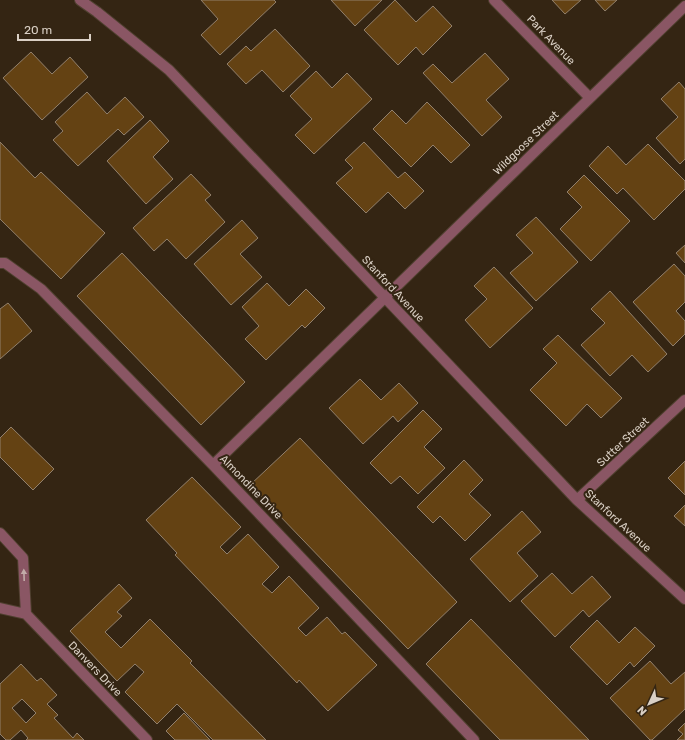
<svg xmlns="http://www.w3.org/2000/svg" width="685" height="740" font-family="Rubik,sans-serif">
<rect width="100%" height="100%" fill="#342513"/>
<path fill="#644213" stroke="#92806c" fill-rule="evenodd" d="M201 0H274L276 2 220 55 201 35 218 19Z
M331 0H382L355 26Z
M395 0 416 22 433 6 452 26 423 55 416 47 398 65 364 30Z
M552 0H581L565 14Z
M595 0H617L605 11Z
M275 29 310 66 283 92 262 70 246 84 227 64 246 46 251 51Z
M31 52 52 74 70 57 88 77 42 120 3 78Z
M485 53 509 79 486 100 502 117 482 136 423 73 433 64 452 83Z
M316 71 332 88 347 73 372 99 314 154 295 135 312 119 290 96Z
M679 82 685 89V159L680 164 656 138 678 117 661 99Z
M87 92 107 114 125 97 144 117 124 135 118 129 78 166 53 140 63 131 55 122Z
M427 102 470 145 451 163 433 145 411 167 373 129 392 110 406 124Z
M150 120 169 141 153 157 173 179 146 204 107 161Z
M0 142 35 178 41 172 105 233 61 279 0 219Z
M364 142 398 178 405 172 424 191 405 209 388 192 366 213 336 183 353 168 345 160Z
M648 144 685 181V189L654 220 623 188 617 194 589 166 608 146 626 165Z
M191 174 211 195 205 200 225 222 186 259 167 239 154 251 133 228Z
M584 175 630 221 591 261 560 229 582 207 567 192Z
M536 217 578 262 536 301 510 273 533 253 516 235Z
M242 220 258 238 240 254 262 277 231 305 194 264Z
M685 245V263L676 253Z
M122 253 245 382 201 425 77 296Z
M674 264 685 276V302L676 311 685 321V334L673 346 633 302Z
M494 267 533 308 490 348 465 320 487 299 474 286Z
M267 283 289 306 306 289 325 308 305 328 302 325 266 360 245 339 259 326 242 307Z
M610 291 667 354 648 372 632 355 610 376 581 345 605 323 591 309Z
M8 303 32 331 0 359V309Z
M558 335 622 398 601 418 587 404 566 426 530 390 557 363 543 349Z
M360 379 381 400 399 383 418 403 398 422 393 416 363 444 329 408Z
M423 410 442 429 424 447 445 468 418 494 400 476 391 484 370 463Z
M11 427 54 469 33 490 0 457V438Z
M300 438 457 602 408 649 250 485Z
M464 460 483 480 469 494 491 515 465 541 440 516 433 523 417 507Z
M685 461V495L668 478Z
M192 477 241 527 220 547 227 554 248 534 279 567 262 584 272 593 289 576 319 608 298 628 306 636 327 617 342 634 345 632 377 665 328 711 299 680 297 683 175 555 177 553 146 520Z
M685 505V526L674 516Z
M522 511 541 532 517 553 538 576 510 602 470 559Z
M552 573 572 594 592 576 611 597 589 617 583 610 555 637 521 601Z
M119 584 132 598 117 612 122 616 105 632 121 648 150 619 192 661 190 663 266 740H213L177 704 157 724 125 692 144 672 135 664 117 681 70 631Z
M471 619 589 740H500L426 664Z
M597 620 619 643 635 627 655 646 634 667 630 662 607 685 570 647Z
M650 661 671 684 685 672V709L652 740H650L610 698Z
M21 664 37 681 41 678 57 695 47 704 58 715 54 718 73 738 77 733 84 740H26L28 738 21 730 10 740H6L0 734V684ZM22 699 36 713 26 723 12 708Z
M184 713 210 740H175L166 731Z
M685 723V740H677L683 734 678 730Z"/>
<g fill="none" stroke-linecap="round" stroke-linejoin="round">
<defs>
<path id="minor" d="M80 0 97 12 169 70 577 500 685 599
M494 0 590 98
M0 263H5L41 289 213 465 474 740
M213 465 590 98 685 6
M577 500 685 400
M0 533 23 558 26 614
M0 608 26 614 147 740"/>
</defs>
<use href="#minor" stroke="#4f402f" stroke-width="12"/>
<use href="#minor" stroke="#8a5664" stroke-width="10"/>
</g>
<defs><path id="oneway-solid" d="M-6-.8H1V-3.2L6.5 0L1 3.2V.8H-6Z"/></defs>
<use fill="#c2aba8" href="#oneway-solid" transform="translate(24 575) rotate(-92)"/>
<g text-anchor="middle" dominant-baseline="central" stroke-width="4" stroke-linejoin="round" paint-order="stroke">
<g font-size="11" fill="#dad0c5" stroke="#342513">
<text transform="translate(551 40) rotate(46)">Park Avenue</text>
<text transform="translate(526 143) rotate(-44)">Wildgoose Street</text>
<text transform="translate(393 289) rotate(47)">Stanford Avenue</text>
<text transform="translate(623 442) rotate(-43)">Sutter Street</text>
<text transform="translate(251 487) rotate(46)">Almondine Drive</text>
<text transform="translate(618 521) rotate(43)">Stanford Avenue</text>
<text transform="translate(95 669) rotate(46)">Danvers Drive</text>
</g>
</g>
<g transform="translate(649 704) rotate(226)" stroke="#342513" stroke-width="3" paint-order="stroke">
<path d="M0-3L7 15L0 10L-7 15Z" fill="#dad0c5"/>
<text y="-6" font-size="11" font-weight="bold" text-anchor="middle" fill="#dad0c5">N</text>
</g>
<path d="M18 34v6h72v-6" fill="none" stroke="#dad0c5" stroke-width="2"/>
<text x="24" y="34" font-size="12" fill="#dad0c5" stroke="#342513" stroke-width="3" paint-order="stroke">20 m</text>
</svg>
